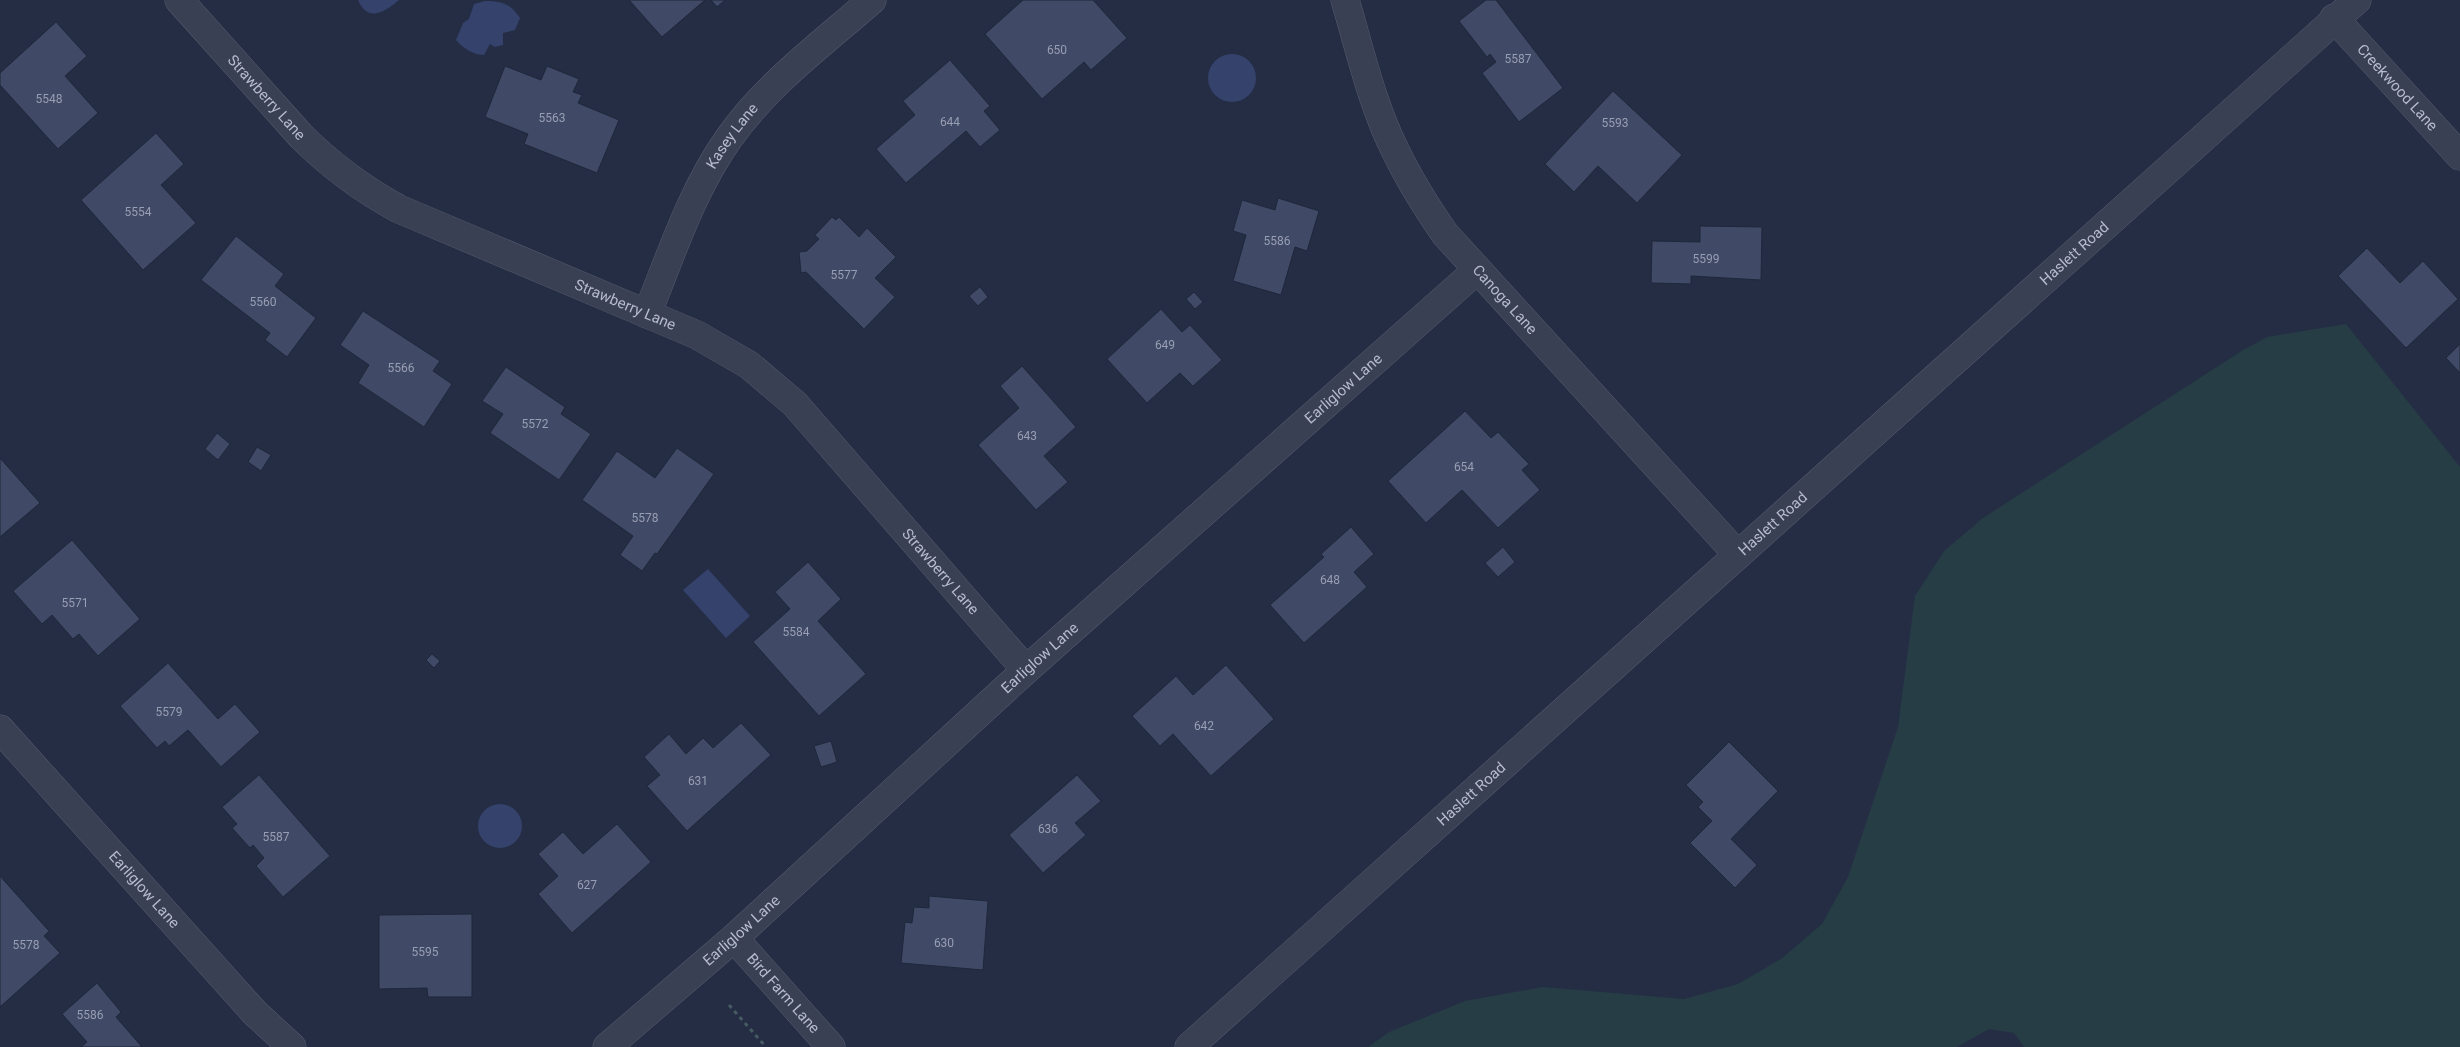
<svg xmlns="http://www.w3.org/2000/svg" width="2460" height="1047" font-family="Roboto,sans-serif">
<rect width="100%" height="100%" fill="#242d44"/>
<path fill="#263d45" d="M2346 324 2460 467V1047H2024L2014 1033 1989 1029 1957 1047H1368L1389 1032 1465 1001 1543 987 1684 999 1738 984 1781 959 1822 924 1848 877 1898 727 1915 596 1944 551 1983 518 2243 350 2267 337Z"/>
<path fill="#35426b" d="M358 0H399C385 12 368 23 358 0Z
M485 1C502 1 511 4 520 18L515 30 503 33V45L495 47 490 44 484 55C473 55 463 48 456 40L463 23 469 19 474 4Z
M1208 78a24 24 0 1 1 48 0a24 24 0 1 1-48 0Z
M708 569 750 616 726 638 683 590Z
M478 826a22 22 0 1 1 44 0a22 22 0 1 1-44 0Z"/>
<path fill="#404965" stroke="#1f273b" d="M629 0H705L662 37Z
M711 0H725L717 7Z
M1023 0H1093L1127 38 1091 70 1084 62 1042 99 985 34Z
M1486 0H1496L1563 88 1519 122 1482 73 1496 62 1490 54 1487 57 1459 21Z
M56 22 87 56 65 76 98 113 58 149 0 85V73Z
M950 60 990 106 984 111 1000 130 980 147 966 131 906 183 876 149 915 115 903 101Z
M505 66 541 80 547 66 579 79 573 92 582 95 578 103 619 120 597 173 524 144 528 134 485 117Z
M1613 91 1682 155 1637 203 1598 166 1574 192 1545 164Z
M156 133 184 164 161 185 196 223 143 270 81 200Z
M1278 198 1319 211 1307 251 1295 247 1281 295 1233 281 1246 235 1233 231 1242 200 1275 210Z
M832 217 836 220 839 217 859 237 867 228 896 257 875 278 895 297 864 329 806 272 801 273 799 252 807 251 819 239 815 235Z
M1700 226 1762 227 1761 280 1691 276V284L1651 283 1652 241 1700 242Z
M236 236 284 274 275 286 316 318 287 357 265 340 270 333 201 280Z
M2367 248 2400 283 2423 261 2458 299 2406 348 2338 276Z
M980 287 988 297 978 306 969 296Z
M1194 292 1203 302 1195 309 1186 299Z
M1161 309 1182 332 1190 325 1222 360 1193 386 1180 373 1147 403 1107 359Z
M363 311 440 361 433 371 452 384 424 427 358 383 369 365 340 345Z
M2460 344V373L2446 358Z
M1022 366 1076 427 1044 456 1068 482 1036 510 978 445 1019 408 1000 386Z
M506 367 565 407 561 414 591 434 559 480 490 433 503 414 482 401Z
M1465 411 1491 438 1498 432 1529 464 1522 470 1540 490 1498 528 1462 490 1426 523 1388 481Z
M217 433 230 444 218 460 205 449Z
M257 447 271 455 261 471 248 462Z
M677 448 714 474 657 554 655 553 642 571 620 555 633 536 582 500 617 451 655 478Z
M0 458 40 503 0 537Z
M1351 527 1374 554 1354 572 1367 587 1304 643 1270 605 1324 557 1321 554Z
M72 540 140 619 98 656 79 634 73 639 52 615 42 624 13 591Z
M1503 547 1515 562 1498 577 1485 563Z
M808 562 841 599 818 621 866 674 819 716 753 642 790 609 775 592Z
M432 654 440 661 434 668 426 660Z
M168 663 218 719 235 704 260 732 221 767 188 730 169 746 165 741 157 748 120 706Z
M1226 665 1274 719 1211 776 1173 734 1160 746 1132 716 1176 676 1193 695Z
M741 723 771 755 687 831 647 786 660 775 644 757 669 734 686 754 703 738 713 748Z
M831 741 837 762 821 767 814 746Z
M1729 742 1778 791 1731 839 1757 865 1735 888 1690 843 1712 821 1698 807 1703 802 1686 785Z
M259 775 330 856 283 897 256 866 264 858 253 845 250 848 232 828 237 824 222 807Z
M1077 775 1101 801 1075 823 1086 835 1043 873 1009 835Z
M617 824 651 862 572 933 538 894 558 876 538 854 563 832 583 854Z
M0 876 49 931 44 936 60 953 0 1007Z
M929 896 988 901 983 970 901 963 905 922 912 923 914 907 929 908Z
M472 914V997H428L427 988 379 989V915Z
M97 983 121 1012 116 1017 142 1047H81L87 1042 62 1014Z"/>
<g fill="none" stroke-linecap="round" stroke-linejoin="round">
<defs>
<g id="minor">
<path id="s1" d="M179 0 301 136C331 166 362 189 399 209L697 335 749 365 795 404 1026 670"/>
<path id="s2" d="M1345 0C1360 50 1372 105 1396 152 1410 181 1427 208 1445 234L1738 555"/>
<path id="s3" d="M2334 18 2460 156"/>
<path id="s4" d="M647 314C671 255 692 190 729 138 767 84 823 43 872 0"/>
<path id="s5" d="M0 729 255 1013 292 1047"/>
<path id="s6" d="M734 938 831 1047"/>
<path id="s7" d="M607 1047 734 938 1026 670 1477 270"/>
<path id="s8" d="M1189 1047 2357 0"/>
</g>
</defs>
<use href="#minor" stroke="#545b6e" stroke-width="29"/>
<path stroke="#455a61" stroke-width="3" stroke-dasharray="4 4" stroke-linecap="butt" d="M729 1005 766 1047"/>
<use href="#minor" stroke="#394054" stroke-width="28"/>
</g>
<g text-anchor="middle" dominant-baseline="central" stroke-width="4" stroke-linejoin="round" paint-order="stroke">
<g font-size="12" fill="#989eb3">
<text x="1057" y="50">650</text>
<text x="1518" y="59">5587</text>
<text x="49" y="99">5548</text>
<text x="552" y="118">5563</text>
<text x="950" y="122">644</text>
<text x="1615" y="123">5593</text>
<text x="138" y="212">5554</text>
<text x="1277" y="241">5586</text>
<text x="1706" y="259">5599</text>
<text x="844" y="275">5577</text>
<text x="263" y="302">5560</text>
<text x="1165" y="345">649</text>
<text x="401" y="368">5566</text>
<text x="535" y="424">5572</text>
<text x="1027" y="436">643</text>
<text x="1464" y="467">654</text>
<text x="645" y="518">5578</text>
<text x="1330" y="580">648</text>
<text x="75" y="603">5571</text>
<text x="796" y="632">5584</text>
<text x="169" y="712">5579</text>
<text x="1204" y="726">642</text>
<text x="698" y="781">631</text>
<text x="1048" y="829">636</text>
<text x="276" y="837">5587</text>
<text x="587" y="885">627</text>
<text x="944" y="943">630</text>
<text x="26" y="945">5578</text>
<text x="425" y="952">5595</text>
<text x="90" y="1015">5586</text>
</g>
<g font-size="15" fill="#b6bbcd" stroke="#1d2539">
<text stroke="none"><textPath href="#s3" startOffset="94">Creekwood Lane</textPath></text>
<text stroke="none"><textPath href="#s1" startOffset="131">Strawberry Lane</textPath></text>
<text stroke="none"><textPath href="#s4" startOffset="198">Kasey Lane</textPath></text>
<text stroke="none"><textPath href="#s8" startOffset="1189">Haslett Road</textPath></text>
<text stroke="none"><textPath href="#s2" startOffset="345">Canoga Lane</textPath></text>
<text stroke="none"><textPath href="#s1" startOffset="551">Strawberry Lane</textPath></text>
<text stroke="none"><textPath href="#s7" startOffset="988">Earliglow Lane</textPath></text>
<text stroke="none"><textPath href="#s8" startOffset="784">Haslett Road</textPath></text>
<text stroke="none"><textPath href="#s1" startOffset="971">Strawberry Lane</textPath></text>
<text stroke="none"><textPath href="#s7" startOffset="582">Earliglow Lane</textPath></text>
<text stroke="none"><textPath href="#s8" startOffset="379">Haslett Road</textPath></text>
<text stroke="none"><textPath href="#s5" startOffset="216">Earliglow Lane</textPath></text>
<text stroke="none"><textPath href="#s7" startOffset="178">Earliglow Lane</textPath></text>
<text stroke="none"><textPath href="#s6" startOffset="74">Bird Farm Lane</textPath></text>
</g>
</g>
</svg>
